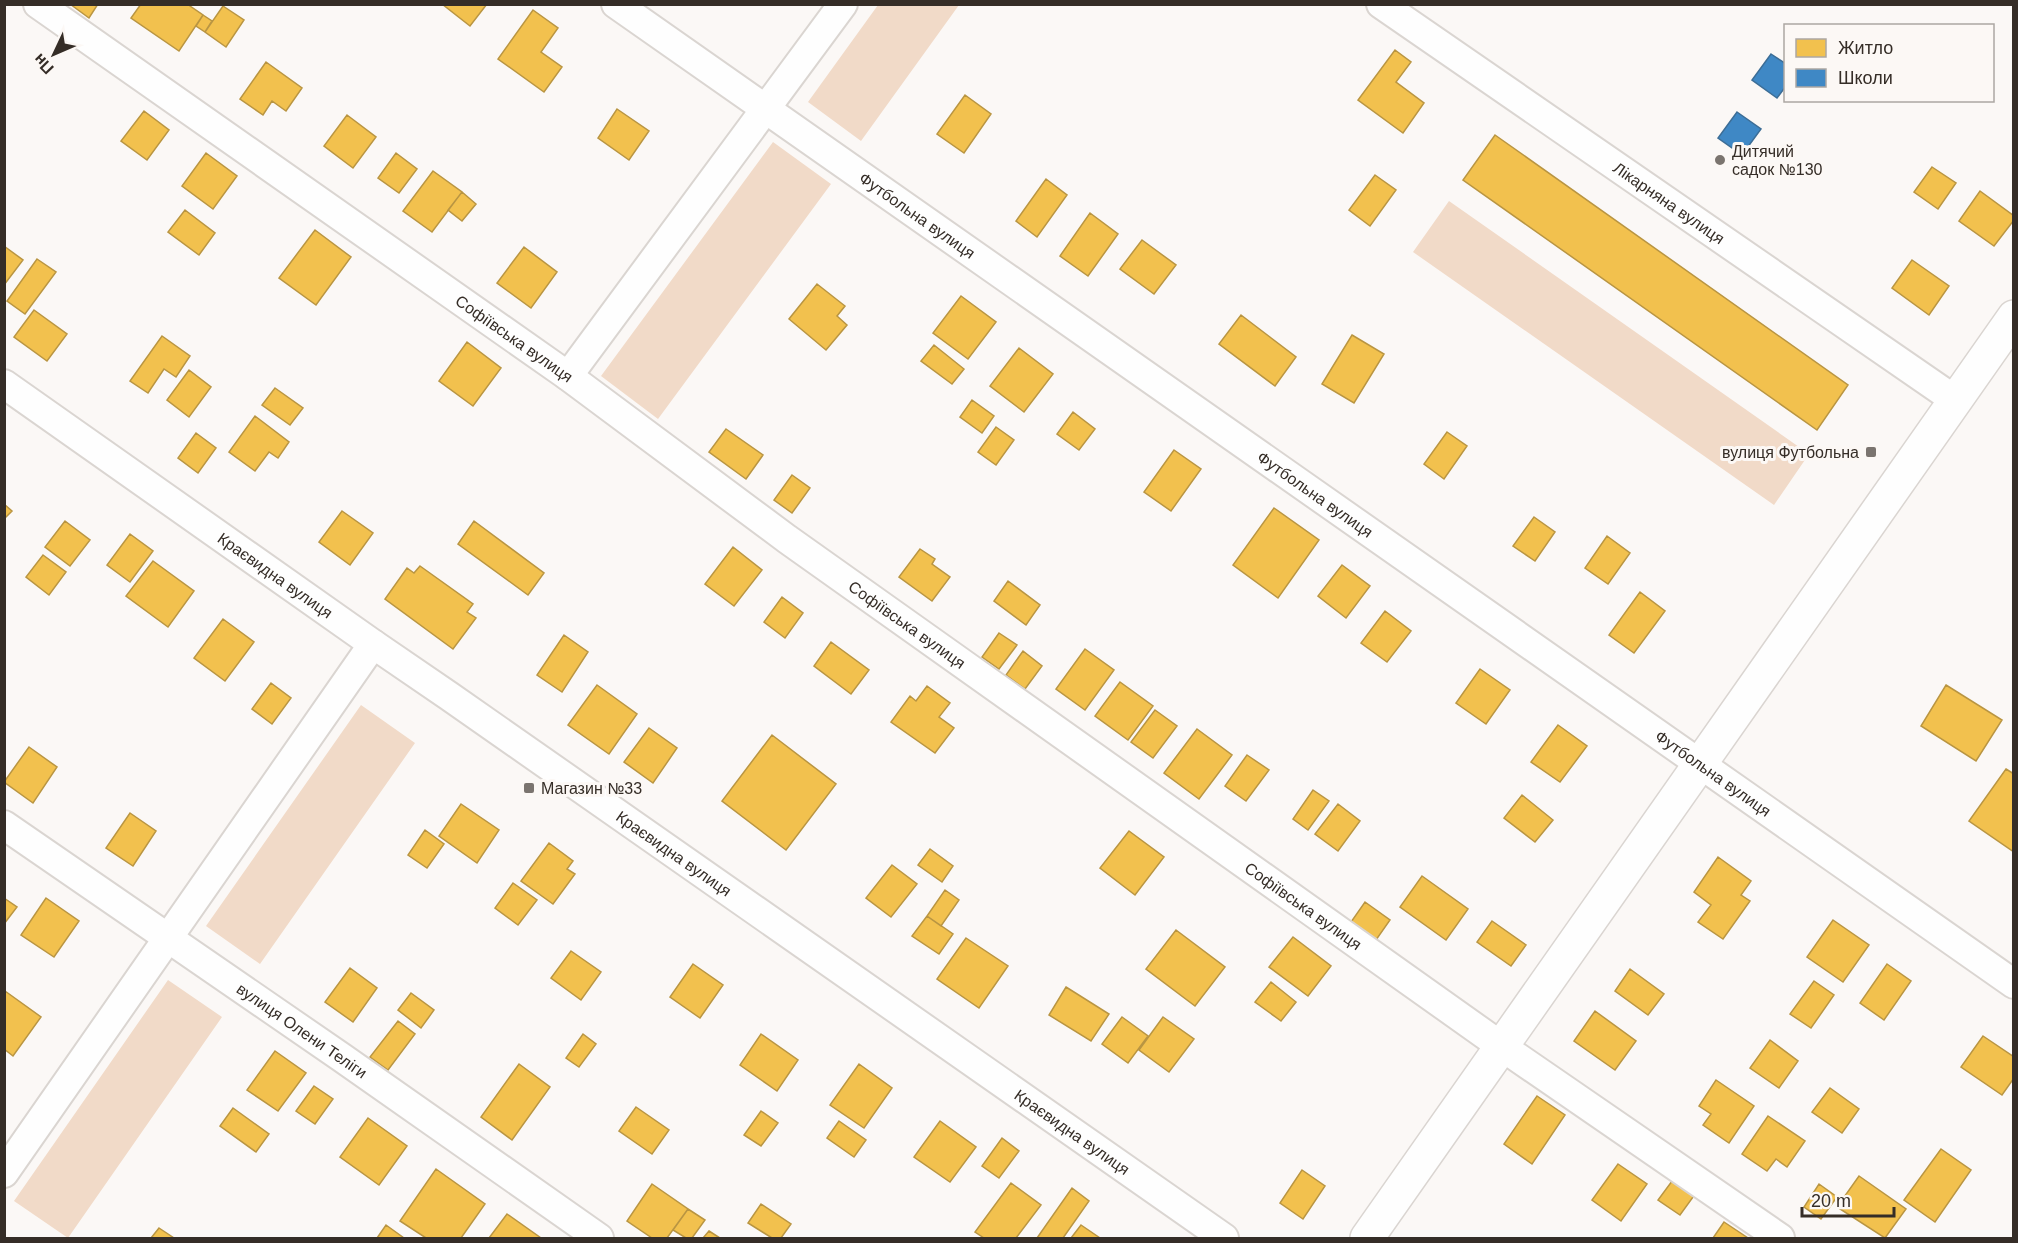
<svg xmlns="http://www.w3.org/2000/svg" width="2018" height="1243" font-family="Arial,sans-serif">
<rect width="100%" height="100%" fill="#fbf8f6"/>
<path fill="#f1dac8" d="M878 5H959L861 141 808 102Z
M773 142 831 184 658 419 601 376Z
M1449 201 1809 454 1774 505 1413 252Z
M361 705 415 743 260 964 206 926Z
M168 980 222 1017 68 1238 14 1201Z"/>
<path fill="#f2c14e" stroke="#b99542" stroke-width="1.5" d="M70 4H98L89 18Z
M141 4H187L203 15 179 51 131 18Z
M442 4H487L470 26Z
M223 6 244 20 226 47 205 32Z
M533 10 558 28 541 52 562 67 544 92 498 59Z
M203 15 212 21 205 32 196 26Z
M1395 50 1411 62 1396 82 1424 103 1403 133 1358 100Z
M266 62 302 88 286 111 272 101 263 115 240 99Z
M965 95 991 114 964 153 937 134Z
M617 109 649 131 629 160 598 138Z
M144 111 169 130 147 160 121 141Z
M347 115 376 137 353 168 324 146Z
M1495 135 1848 385 1817 430 1463 180Z
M206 153 237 176 213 209 182 186Z
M396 153 417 169 399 193 378 178Z
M1932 167 1956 183 1938 209 1914 192Z
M433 171 462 192 432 232 403 211Z
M1375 175 1396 190 1370 226 1349 210Z
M1046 179 1067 195 1037 237 1016 221Z
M1980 191 2014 216V220L1994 246 1959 221Z
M462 192 476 204 462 221 448 210Z
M185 210 215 233 199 255 168 232Z
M1090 213 1118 234 1088 276 1060 256Z
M315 230 351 257 316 305 279 278Z
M1142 240 1176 265 1154 294 1120 269Z
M4 246 23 260 4 285Z
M524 247 557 272 531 308 497 283Z
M37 259 56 272 25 314 7 301Z
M1912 260 1949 286 1929 315 1892 288Z
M817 284 845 306 837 316 847 325 826 350 789 319Z
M961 296 996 322 968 359 933 333Z
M34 310 67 334 47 361 14 337Z
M1241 315 1296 357 1275 386 1219 344Z
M1352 335 1384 354 1354 403 1322 384Z
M162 336 190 356 176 377 164 369 148 393 130 381Z
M467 342 501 368 473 406 439 381Z
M934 345 964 369 952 384 921 361Z
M1019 348 1053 374 1024 412 990 386Z
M189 370 211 387 189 417 167 400Z
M275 388 303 408 290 425 262 405Z
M972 400 994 416 982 433 960 417Z
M1073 412 1095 429 1079 450 1057 434Z
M255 416 289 442 278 458 269 452 255 471 229 452Z
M996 427 1014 440 996 465 978 452Z
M726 429 763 455 746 479 709 452Z
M1447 432 1467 446 1444 479 1424 464Z
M196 433 216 448 198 473 178 458Z
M1174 450 1201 469 1171 511 1144 492Z
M792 475 810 488 792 513 774 500Z
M4 504 12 511 4 519Z
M1274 508 1319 540 1278 598 1233 565Z
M342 511 373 533 350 565 319 542Z
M1534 517 1555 532 1535 561 1513 546Z
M65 521 90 540 70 566 45 547Z
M474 521 544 573 528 595 458 544Z
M130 534 153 551 130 582 107 565Z
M1607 536 1630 553 1608 584 1585 568Z
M733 547 762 570 734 606 705 584Z
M920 549 935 559 932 564 950 577 932 601 899 577Z
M43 555 66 572 49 595 26 577Z
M153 561 194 591 168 627 126 596Z
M1342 565 1370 586 1346 618 1318 596Z
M420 566 473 604 467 612 476 618 453 649 385 599 407 568 414 573Z
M1008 581 1040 605 1026 625 994 601Z
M1640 592 1665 611 1634 653 1609 635Z
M782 597 803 613 785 638 764 622Z
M1385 611 1411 631 1387 662 1361 643Z
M223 619 254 642 225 681 194 658Z
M999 633 1017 645 999 669 982 657Z
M564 635 588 652 562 692 537 675Z
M831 642 869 670 851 694 814 666Z
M1085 649 1114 670 1085 710 1056 689Z
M1023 651 1042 666 1025 689 1006 675Z
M1480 669 1510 690 1486 724 1456 703Z
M1120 682 1153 706 1128 740 1095 716Z
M271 683 291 698 272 724 252 709Z
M597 685 637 714 609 754 568 725Z
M1946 685 2002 720 1976 761 1921 726Z
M927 686 950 703 939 717 954 728 935 753 891 722 910 696 916 701Z
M1155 710 1177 726 1153 758 1131 742Z
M1558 725 1587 746 1560 782 1531 762Z
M649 728 677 748 653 783 624 762Z
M1197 729 1232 755 1199 799 1164 773Z
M772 735 836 784 786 850 722 801Z
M29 747 57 767 33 803 4 782Z
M1247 755 1269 770 1246 801 1225 786Z
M2006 769 2014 774V852L1969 821Z
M1313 790 1329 801 1308 830 1293 819Z
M1522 795 1553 820 1535 842 1504 818Z
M461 804 499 830 477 863 439 836Z
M1338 804 1360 821 1338 851 1315 834Z
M130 813 156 831 133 866 106 848Z
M425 830 444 844 427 868 408 855Z
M1129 831 1164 857 1135 895 1100 868Z
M549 843 573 861 567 869 575 874 553 904 521 881Z
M930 849 953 866 942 882 918 865Z
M1718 857 1751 881 1741 895 1750 901 1723 939 1698 922 1711 905 1694 892Z
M892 865 917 884 891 917 866 898Z
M1422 876 1468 909 1446 940 1400 907Z
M513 883 537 900 518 925 495 908Z
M945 890 959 900 941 926 927 916Z
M4 898 17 907 4 924Z
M46 898 79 921 54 957 21 935Z
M1365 902 1390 920 1376 940 1351 922Z
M927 916 953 934 939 954 912 936Z
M1833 920 1869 945 1843 982 1807 957Z
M1492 921 1526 945 1511 966 1477 942Z
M1176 930 1225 967 1195 1006 1146 969Z
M1293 937 1331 966 1308 996 1269 967Z
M966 938 1008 966 979 1008 937 979Z
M571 951 601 972 581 1000 551 978Z
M693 964 723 985 700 1018 670 997Z
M1887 964 1911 981 1884 1020 1860 1003Z
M350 968 377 988 353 1022 325 1002Z
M1630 969 1664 994 1648 1015 1615 991Z
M1814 981 1834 995 1811 1028 1790 1014Z
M1271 982 1296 1002 1281 1021 1255 1002Z
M1066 987 1109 1014 1091 1041 1049 1015Z
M5 991 41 1017 13 1056 4 1049Z
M411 993 434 1010 421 1028 398 1010Z
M1595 1011 1636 1041 1615 1070 1574 1041Z
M1122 1017 1148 1036 1128 1063 1102 1044Z
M1163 1017 1194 1039 1169 1072 1139 1050Z
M398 1021 415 1034 388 1070 370 1057Z
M583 1034 596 1044 579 1067 566 1058Z
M761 1034 798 1060 777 1091 740 1065Z
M1983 1036 2014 1057V1078L2002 1095 1961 1067Z
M1770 1040 1798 1061 1779 1088 1750 1068Z
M275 1051 306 1073 278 1111 247 1090Z
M519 1064 550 1087 512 1140 481 1117Z
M859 1064 892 1088 864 1128 830 1105Z
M1716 1080 1754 1106 1729 1143 1703 1125 1711 1114 1699 1106Z
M314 1086 333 1099 315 1124 296 1111Z
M1830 1088 1859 1109 1842 1133 1812 1112Z
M1537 1096 1565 1115 1532 1164 1504 1144Z
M636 1107 669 1130 652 1154 619 1131Z
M233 1108 269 1134 256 1152 220 1126Z
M761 1111 778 1123 761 1146 744 1135Z
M1768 1116 1805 1141 1787 1167 1776 1159 1767 1171 1742 1154Z
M368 1118 407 1146 379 1185 340 1157Z
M839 1121 866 1140 854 1157 827 1138Z
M940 1121 976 1147 950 1182 914 1157Z
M1002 1138 1019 1151 999 1178 982 1166Z
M1941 1149 1971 1170 1935 1222 1904 1200Z
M1618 1164 1647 1184 1621 1221 1592 1200Z
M436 1169 485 1204 461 1238H426L400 1221Z
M1302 1170 1325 1186 1303 1219 1280 1203Z
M1859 1176 1906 1209 1885 1238 1837 1207Z
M1675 1177 1696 1193 1680 1215 1658 1200Z
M1011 1183 1041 1205 1016 1238H984L975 1232Z
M652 1184 688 1209 667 1238H652L627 1221Z
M1819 1184 1837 1197 1821 1219 1804 1207Z
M1072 1188 1089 1201 1063 1238H1037Z
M761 1204 791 1224 781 1238H772L748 1223Z
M688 1209 705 1220 692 1238H686L673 1230Z
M507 1214 541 1238H489Z
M1724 1222 1748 1238H1713Z
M386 1225 404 1238H377Z
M1081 1225 1100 1238H1071Z
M159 1228 174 1238H151Z
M709 1231 720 1238H703Z"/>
<path fill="#3f88c5" stroke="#3c6d96" stroke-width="1.5" d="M1771 54 1786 64V86L1777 98 1752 80Z
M1737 112 1761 129 1742 155 1718 138Z"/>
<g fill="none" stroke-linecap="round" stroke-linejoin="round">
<defs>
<g id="street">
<path id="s1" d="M38 4 568 376 787 539 1501 1046 1780 1238"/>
<path id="s2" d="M616 4 2014 984"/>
<path id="s3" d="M1381 4 1955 400"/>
<path d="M568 376 843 4"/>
<path id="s4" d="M4 384 373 644 449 696 1224 1238"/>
<path id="s5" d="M4 825 341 1057 599 1238"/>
<path d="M4 1173 373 644"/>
</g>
<path id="secondary" d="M1367 1238 2014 317"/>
</defs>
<use href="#street" stroke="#dad5d1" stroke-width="32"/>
<use href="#secondary" stroke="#dad5d1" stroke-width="36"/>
<use href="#street" stroke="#fefefe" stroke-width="28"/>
<use href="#secondary" stroke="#fefefe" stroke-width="33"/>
</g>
<g fill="#7a746f" stroke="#fcf8f5" stroke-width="2">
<circle cx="1720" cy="160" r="6"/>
<rect x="1865" y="446" width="12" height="12" rx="3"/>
<rect x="523" y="782" width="12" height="12" rx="3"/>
</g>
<g text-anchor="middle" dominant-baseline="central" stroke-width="6" stroke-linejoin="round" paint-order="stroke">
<g font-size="16" fill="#352d27" stroke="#fcf8f5" text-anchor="start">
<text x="1732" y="151">Дитячий<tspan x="1732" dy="18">садок №130</tspan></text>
<text x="1859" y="452" text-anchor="end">вулиця Футбольна</text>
<text x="541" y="788">Магазин №33</text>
</g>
<g font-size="16" fill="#352d27" stroke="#fcf8f5">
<text stroke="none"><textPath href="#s3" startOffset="350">Лікарняна вулиця</textPath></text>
<text stroke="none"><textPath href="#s2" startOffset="368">Футбольна вулиця</textPath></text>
<text stroke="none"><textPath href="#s1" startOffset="582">Софіївська вулиця</textPath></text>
<text stroke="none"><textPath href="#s2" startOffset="854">Футбольна вулиця</textPath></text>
<text stroke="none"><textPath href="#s4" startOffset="332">Краєвидна вулиця</textPath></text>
<text stroke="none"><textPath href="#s1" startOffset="1068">Софіївська вулиця</textPath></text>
<text stroke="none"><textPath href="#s2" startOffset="1340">Футбольна вулиця</textPath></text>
<text stroke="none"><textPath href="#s4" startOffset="818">Краєвидна вулиця</textPath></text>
<text stroke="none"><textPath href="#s1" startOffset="1554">Софіївська вулиця</textPath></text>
<text stroke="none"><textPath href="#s5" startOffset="362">вулиця Олени Теліги</textPath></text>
<text stroke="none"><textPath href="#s4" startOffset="1304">Краєвидна вулиця</textPath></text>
</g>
</g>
<rect width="2018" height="1243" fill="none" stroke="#352d27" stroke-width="12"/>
<rect x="1784" y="24" width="210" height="78" fill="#fcf8f5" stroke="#aca7a3" stroke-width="1.5"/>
<rect x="1796" y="39" width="30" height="18" fill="#f2c14e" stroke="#aca7a3" stroke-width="1.5"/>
<text x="1838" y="54" font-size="18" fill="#352d27">Житло</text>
<rect x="1796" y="69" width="30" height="18" fill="#3f88c5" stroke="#aca7a3" stroke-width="1.5"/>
<text x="1838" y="84" font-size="18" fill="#352d27">Школи</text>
<g transform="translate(54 54) rotate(226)" stroke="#fcf8f5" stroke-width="4.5" paint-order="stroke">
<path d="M0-4.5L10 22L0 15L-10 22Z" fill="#352d27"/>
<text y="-9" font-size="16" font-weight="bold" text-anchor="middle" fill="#352d27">Пн</text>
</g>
<path d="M1802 1207v9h92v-9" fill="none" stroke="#352d27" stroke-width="3"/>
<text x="1811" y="1207" font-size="18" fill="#352d27" stroke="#fcf8f5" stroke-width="4.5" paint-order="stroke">20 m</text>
</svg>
